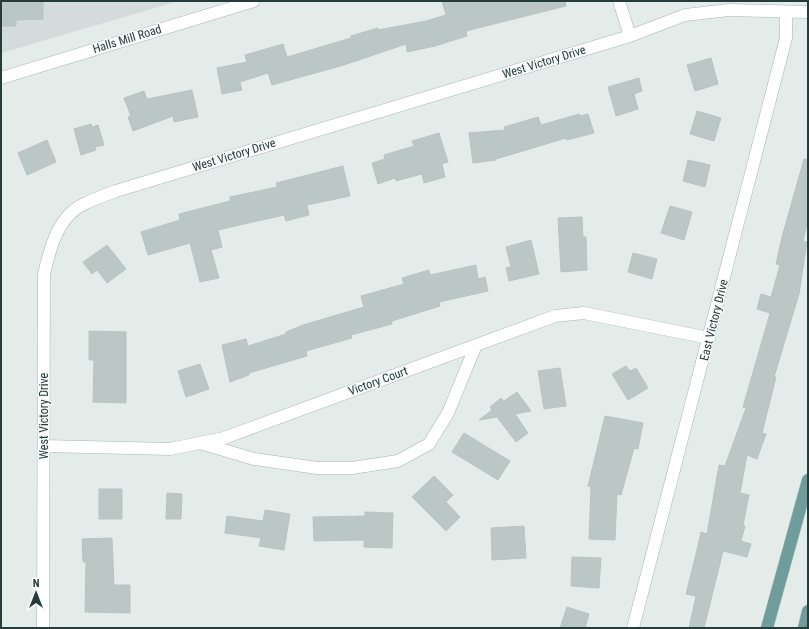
<svg xmlns="http://www.w3.org/2000/svg" width="809" height="629" font-family="'Roboto Condensed',sans-serif">
<rect width="100%" height="100%" fill="#e4ecea"/>
<path fill="#d3dcda" d="M1 1H179L1 53Z"/>
<path fill="#bac7c4" stroke="#b7c5c2" d="M1 1H43V19L16 20V26H1Z
M442 1H565L566 6 466 31 467 36 435 46 407 52 406 44 344 65 272 85 268 73 240 82 242 90 222 94 217 68 247 62 245 55 283 44 287 57 351 38V36L378 28V30L426 21 446 15Z
M711 58 718 84 695 91 687 65Z
M639 78 642 91 634 94 638 109 616 116 608 87Z
M192 90 198 117 174 122 173 116 133 131 128 117 131 116 124 98 144 91 147 99Z
M697 111 721 118 714 141 690 134Z
M579 114 580 116 588 114 594 133 567 140 566 138 496 159V160L473 163 469 133 505 130 504 127 538 117 541 125Z
M91 124 92 127 98 125 104 145 95 147 96 150 81 155 74 129Z
M439 133 448 162 442 164 445 177 424 183 422 174 396 181 395 178 378 184 372 163 385 159 384 155 414 146 412 141Z
M47 140 56 162 27 175 18 153Z
M804 159 808 160V219L803 241 807 242 799 294 774 377H776L762 433 766 434 757 459 747 455 740 493 749 495 743 525 745 526 741 541 751 544 747 557 723 551 704 628H689L696 596 686 594 696 554 701 532 707 534 719 465 725 466 746 408 743 407 770 313 757 309 761 294 771 297 780 265 776 264 782 237Z
M688 160 710 165 705 187 683 181Z
M343 166 350 196 307 205 309 215 286 221 284 215 218 230 222 247 211 250 219 278 200 282 190 243 148 255 141 232 180 220 179 214 230 201V197L277 187 276 183Z
M670 206 692 212 684 240 661 233Z
M582 217 583 237H586L587 270 561 272 558 218Z
M531 240 539 274 509 281 506 268 511 267 506 247Z
M107 245 126 269 107 283 97 270 92 274 83 262Z
M633 253 657 259 652 279 628 272Z
M476 265 478 279 485 277 488 291 439 302 440 306 392 321V324L351 335 352 338 306 351 307 356 249 373V375L230 382 222 345 246 339 248 346 286 334V332L303 325 364 307 361 296 404 284 402 278 429 270 430 275Z
M89 331 126 332V403L93 402 94 360H89Z
M200 364 209 389 186 397 178 371Z
M626 366 630 371 636 368 648 388 628 400 612 374Z
M560 368 566 406 544 409 538 371Z
M517 392 531 411 515 414 528 433 516 442 497 417 479 420 492 410 490 407 501 398 504 401Z
M605 416 643 423 638 449 634 448 621 495 617 494 615 540 589 539 591 487 588 486Z
M464 433 510 461 498 480 452 452Z
M434 476 453 495 446 502 460 517 446 531 412 497Z
M99 489H122V519H99Z
M167 493 182 494 181 519H166Z
M265 510 290 514 284 550 259 546 261 538 225 533 227 516 263 521Z
M365 512 393 513 392 548 364 547V540L314 541 313 517 365 516Z
M524 526 526 558 492 560 491 528Z
M112 538 114 585H130V613L85 612 86 562H83L82 539Z
M572 557 601 558 599 588 571 586Z
M567 607 589 614 585 628H560Z"/>
<g fill="none" stroke-linecap="round" stroke-linejoin="round">
<defs>
<path id="minor" d="M619 1 630 36
M1 78 254 1
M200 443 254 459 317 468H352L398 461 429 444 448 413 476 345
M44 446 170 449 224 438 555 316 584 313 709 338
M43 628 44 274C50 248 58 216 84 204 94 199 105 195 116 191L630 36 685 15 729 10 808 12
M633 628 786 38V12"/>
<path id="major" d="M767 628 808 480
M804 628 808 611"/>
</defs>
<use href="#minor" stroke="#a7b4b2" stroke-width="13"/>
<use href="#major" stroke="#c2c8c8" stroke-width="13"/>
<use href="#minor" stroke="#fff" stroke-width="12"/>
<use href="#major" stroke="#6e9d9b" stroke-width="12"/>
</g>
<g text-anchor="middle" dominant-baseline="central" stroke-width="3" stroke-linejoin="round" paint-order="stroke">
<g font-size="12" fill="#263c3b" stroke="#f5f9f8">
<text transform="translate(127 39) rotate(-17)">Halls Mill Road</text>
<text transform="translate(544 62) rotate(-17)">West Victory Drive</text>
<text transform="translate(234 155) rotate(-17)">West Victory Drive</text>
<text transform="translate(714 320) rotate(-76)">East Victory Drive</text>
<text transform="translate(378 381) rotate(-20)">Victory Court</text>
<text transform="translate(44 416) rotate(-90)">West Victory Drive</text>
</g>
</g>
<rect width="809" height="629" fill="none" stroke="#263c3b" stroke-width="4"/>
<g transform="translate(36 593)" stroke="#f5f9f8" stroke-width="3" paint-order="stroke">
<path d="M0-3L7 15L0 10L-7 15Z" fill="#263c3b"/>
<text y="-6" font-size="11" font-weight="bold" text-anchor="middle" fill="#263c3b">N</text>
</g>
</svg>
